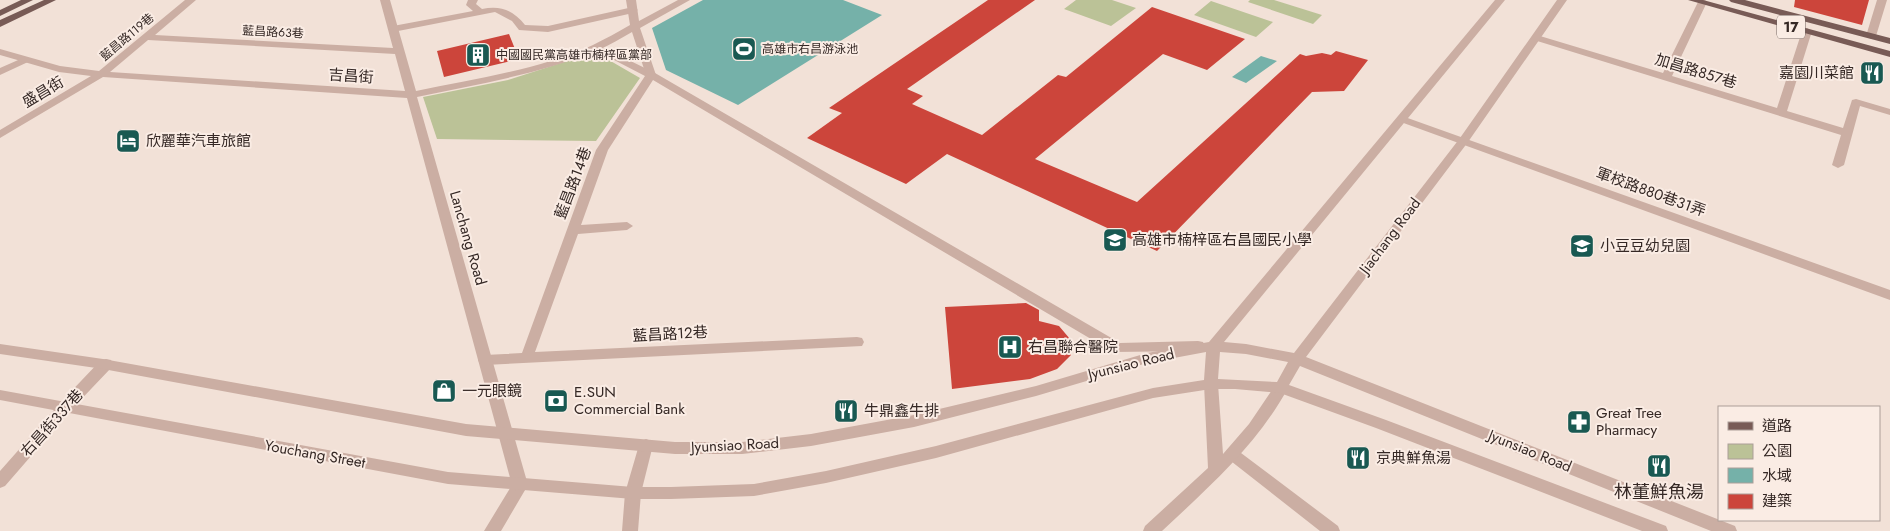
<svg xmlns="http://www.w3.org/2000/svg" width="1890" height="531" font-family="Jost,'Noto Sans TC',sans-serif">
<rect width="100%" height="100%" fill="#f2e1d7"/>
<path fill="#bbc297" d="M1076 0H1112L1136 8 1111 26 1064 9Z
M1250 0H1274L1322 15 1313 24 1248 2Z
M1211 1 1273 22 1256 37 1194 15Z
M595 52 640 78 596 141 437 139 423 97 508 80Z"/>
<path fill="#75b1a9" d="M703 0H843L882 15 738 105 666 70 652 28Z
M1261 56 1277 61 1246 83 1232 77Z"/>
<path fill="#cc453b" d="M988 0H1035L907 89 923 96 912 104 982 135 1058 75 1066 77 1152 7 1245 39 1207 70 1163 54 1035 159 1137 202 1300 54 1306 56 1322 53 1331 55 1336 51 1368 60 1344 91 1312 92 1157 251 947 154 906 184 807 138 842 113 829 108Z
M1795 0H1869L1862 25 1794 7Z
M509 34 519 59 444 77 437 51Z
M1026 303 1039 310V321L1059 326 1070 339 1071 355 1057 369 1030 379 952 389 945 307Z"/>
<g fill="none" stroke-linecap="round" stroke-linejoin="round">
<path fill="#cbaea3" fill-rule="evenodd" d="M1699 0H1705L1707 2 1672 76 1777 108 1802 31 1807 28 1812 31 1787 111 1843 128 1852 100 1856 99 1890 109V115L1860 106 1844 165 1838 168 1832 165 1841 135 1534 40 1532 38 1534 36H1540L1663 73Z
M1877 0H1887L1876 36 1871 39 1866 36Z
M596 44 655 73 1120 343 1198 341 1203 342 1205 346 1203 350 1198 351 1113 352 653 80 608 150 581 225 627 222 633 226 627 230 578 234 535 352 857 337 862 338 864 342 862 346 485 365 480 364 478 360 480 356 485 355 522 353 596 150 645 76 593 49 591 47Z
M25 57 30 60 28 62 0 75V68Z
M1402 116 1890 290V300L1398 121 1397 119Z
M106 359 111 360 113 364 111 368 71 410 5 486 0 488V471L61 402 101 360Z
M1232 448 1237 450 1338 526 1340 531H1320L1227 458 1225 454 1227 450Z
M520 479 525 480 528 485 501 531H484L515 480Z"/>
<path fill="#cbaea3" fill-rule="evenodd" d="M468 0H478L476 4 482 9C500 5 513 10 525 25L548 26 633 7 638 10 633 13 548 32 519 30 512 21 495 12 393 32 388 29 393 26 473 11 466 5Z"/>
<path fill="#cbaea3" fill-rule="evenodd" d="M185 0H196L155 35 393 48 380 0H390L416 91C474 79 538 70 593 45 605 39 618 32 630 25L626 0H636L639 21 678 0H690L640 28 656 75 655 77H647L646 75 632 32C621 38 610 45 598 50 541 74 478 84 417 97L528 485 525 490 520 491 515 490 512 485 407 98 103 77 0 138V130L91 76 59 72 0 55V49L60 66 99 71ZM148 40 395 54 405 91 110 72Z
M1211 379 1216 380 1218 384 1223 454 1249 424 1276 384 1281 383 1286 384 1288 388C1257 445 1209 487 1162 531H1143L1145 526 1208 468 1204 384 1206 380Z
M646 439 651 441 653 445 641 493 638 531H622L625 493 639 445 641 441Z"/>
<path fill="#cbaea3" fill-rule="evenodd" d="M1495 0H1505L1224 342 1246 344 1294 353 1460 138 1557 0H1567L1468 142 1306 357 1735 526 1737 531H1711L1300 366 1289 385 1386 420 1666 526 1668 531H1642L1376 428 1280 393 1235 389H1211L1153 398 936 458 826 483 754 496 671 499H633L448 484 0 400V390L448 472 633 487H671L754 484 826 471 936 446 1153 388 1204 380 1206 352 1147 363 1036 396 914 427 811 446 742 454H675L466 436 103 369 0 354V344L103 359 466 424 675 442H742L811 434 914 415 1036 386 1147 353 1209 342ZM1220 352 1246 354 1288 362 1277 382 1218 379Z"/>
<path fill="#785b56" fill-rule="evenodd" d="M21 0H33L0 16V10Z
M44 0H56L0 27V20Z
M1688 0H1703L1890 51V57Z
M1729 0H1745L1890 38V44L1731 2Z"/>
</g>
<defs>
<symbol id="stadium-square" viewBox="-11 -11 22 22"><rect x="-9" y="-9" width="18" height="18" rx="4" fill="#195952" stroke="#faece4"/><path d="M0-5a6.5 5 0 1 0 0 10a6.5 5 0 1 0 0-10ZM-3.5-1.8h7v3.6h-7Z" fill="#fff"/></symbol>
<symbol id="building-square" viewBox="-11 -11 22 22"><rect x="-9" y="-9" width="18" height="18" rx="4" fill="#195952" stroke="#faece4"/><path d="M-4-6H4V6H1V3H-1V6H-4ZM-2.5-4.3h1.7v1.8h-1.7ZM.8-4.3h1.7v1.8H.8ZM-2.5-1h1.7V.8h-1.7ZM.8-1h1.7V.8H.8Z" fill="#fff"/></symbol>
<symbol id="restaurant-square" viewBox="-11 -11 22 22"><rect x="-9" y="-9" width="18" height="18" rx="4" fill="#195952" stroke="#faece4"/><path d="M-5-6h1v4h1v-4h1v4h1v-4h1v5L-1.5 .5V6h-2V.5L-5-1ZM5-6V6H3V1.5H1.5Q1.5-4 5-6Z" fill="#fff"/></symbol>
<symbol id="hotel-square" viewBox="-11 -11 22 22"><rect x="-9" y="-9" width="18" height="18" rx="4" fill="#195952" stroke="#faece4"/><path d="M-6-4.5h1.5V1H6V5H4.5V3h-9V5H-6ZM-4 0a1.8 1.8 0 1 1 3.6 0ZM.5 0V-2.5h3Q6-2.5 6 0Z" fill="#fff"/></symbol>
<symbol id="school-square" viewBox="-11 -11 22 22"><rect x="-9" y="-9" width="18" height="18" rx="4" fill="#195952" stroke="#faece4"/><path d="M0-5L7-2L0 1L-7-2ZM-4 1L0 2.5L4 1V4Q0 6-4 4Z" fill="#fff"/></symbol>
<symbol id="hospital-square" viewBox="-11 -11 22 22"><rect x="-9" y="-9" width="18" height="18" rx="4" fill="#195952" stroke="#faece4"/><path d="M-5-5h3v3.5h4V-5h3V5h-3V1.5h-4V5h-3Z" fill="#fff"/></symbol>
<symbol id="shop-square" viewBox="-11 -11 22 22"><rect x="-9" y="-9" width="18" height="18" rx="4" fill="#195952" stroke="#faece4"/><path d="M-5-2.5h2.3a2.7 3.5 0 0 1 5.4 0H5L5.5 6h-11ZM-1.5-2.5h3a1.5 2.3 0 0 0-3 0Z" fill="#fff"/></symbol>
<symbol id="bank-square" viewBox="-11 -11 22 22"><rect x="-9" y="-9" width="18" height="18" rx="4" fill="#195952" stroke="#faece4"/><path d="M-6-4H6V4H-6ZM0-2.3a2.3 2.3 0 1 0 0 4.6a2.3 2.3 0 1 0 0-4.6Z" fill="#fff"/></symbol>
<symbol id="pharmacy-square" viewBox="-11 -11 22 22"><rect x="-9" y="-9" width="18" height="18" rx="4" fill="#195952" stroke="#faece4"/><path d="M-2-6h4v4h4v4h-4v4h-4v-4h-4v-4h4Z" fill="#fff"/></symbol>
</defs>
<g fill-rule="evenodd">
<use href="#stadium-square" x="730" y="35" width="28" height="28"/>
<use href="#building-square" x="464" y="41" width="28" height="28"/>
<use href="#restaurant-square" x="1858" y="59" width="28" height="28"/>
<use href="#hotel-square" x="114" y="127" width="28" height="28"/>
<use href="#school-square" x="1101" y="226" width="28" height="28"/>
<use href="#school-square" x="1568" y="232" width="28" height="28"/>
<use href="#hospital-square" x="996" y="333" width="28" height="28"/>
<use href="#shop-square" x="430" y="377" width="28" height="28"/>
<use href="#bank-square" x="542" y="387" width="28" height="28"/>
<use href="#restaurant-square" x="832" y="397" width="28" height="28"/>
<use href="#pharmacy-square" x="1565" y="408" width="28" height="28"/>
<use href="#restaurant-square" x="1344" y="444" width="28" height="28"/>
<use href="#restaurant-square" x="1645" y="452" width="28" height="28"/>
</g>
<g text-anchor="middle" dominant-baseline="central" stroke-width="4" stroke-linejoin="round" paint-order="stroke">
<g font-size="12" fill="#352825" stroke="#faece4">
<text transform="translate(273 32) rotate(3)">藍昌路63巷</text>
<text transform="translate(127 37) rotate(-40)">藍昌路119巷</text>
</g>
<g font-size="12" fill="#352825" stroke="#faece4" text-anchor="start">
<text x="762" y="49">高雄市右昌游泳池</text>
<text x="496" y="55">中國國民黨高雄市楠梓區黨部</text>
</g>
<rect fill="#faece4" stroke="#70635e" stroke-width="1" x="1777" y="15.5" width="28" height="23" rx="4"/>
<g font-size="14" font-weight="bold" fill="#352825">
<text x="1791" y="27">17</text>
</g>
<g font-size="15" fill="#352825" stroke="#faece4">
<text transform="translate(1696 71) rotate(17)">加昌路857巷</text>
<text transform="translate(351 76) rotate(4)">吉昌街</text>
<text transform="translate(43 92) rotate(-31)">盛昌街</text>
<text transform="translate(573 183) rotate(-69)">藍昌路14巷</text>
<text transform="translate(1651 192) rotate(20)">軍校路880巷31弄</text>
<text transform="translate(1390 236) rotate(-53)">Jiachang Road</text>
<text transform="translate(468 238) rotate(74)">Lanchang Road</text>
<text transform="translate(670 334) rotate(-3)">藍昌路12巷</text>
<text transform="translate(1131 364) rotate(-14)">Jyunsiao Road</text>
<text transform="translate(52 423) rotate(-48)">右昌街337巷</text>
<text transform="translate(735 445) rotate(-3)">Jyunsiao Road</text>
<text transform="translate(1530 451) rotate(22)">Jyunsiao Road</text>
<text transform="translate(315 454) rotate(10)">Youchang Street</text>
</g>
<g font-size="15" fill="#352825" stroke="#faece4" text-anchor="start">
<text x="1854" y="73" text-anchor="end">嘉園川菜館</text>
<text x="146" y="141">欣麗華汽車旅館</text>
<text x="1132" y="240">高雄市楠梓區右昌國民小學</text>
<text x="1600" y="246">小豆豆幼兒園</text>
<text x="1028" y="347">右昌聯合醫院</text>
<text x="462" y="391">一元眼鏡</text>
<text x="574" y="392">E.SUN<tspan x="574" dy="17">Commercial Bank</tspan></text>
<text x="864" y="411">牛鼎鑫牛排</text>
<text x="1596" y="413">Great Tree<tspan x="1596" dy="17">Pharmacy</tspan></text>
<text x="1376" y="458">京典鮮魚湯</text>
</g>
<g font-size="18" fill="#352825" stroke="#faece4">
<text x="1659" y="492">林董鮮魚湯</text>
</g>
</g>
<rect x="1718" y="406" width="162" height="115" fill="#faece4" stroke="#ab9e98"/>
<rect x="1728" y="422" width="25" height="8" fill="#785b56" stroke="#ab9e98"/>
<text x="1762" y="431" font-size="15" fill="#352825">道路</text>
<rect x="1728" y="444" width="25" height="15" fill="#bbc297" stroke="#ab9e98"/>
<text x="1762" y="456" font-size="15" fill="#352825">公園</text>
<rect x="1728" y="468" width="25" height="15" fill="#75b1a9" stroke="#ab9e98"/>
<text x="1762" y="481" font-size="15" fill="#352825">水域</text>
<rect x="1728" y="494" width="25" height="15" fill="#cc453b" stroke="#ab9e98"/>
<text x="1762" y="506" font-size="15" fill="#352825">建築</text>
</svg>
